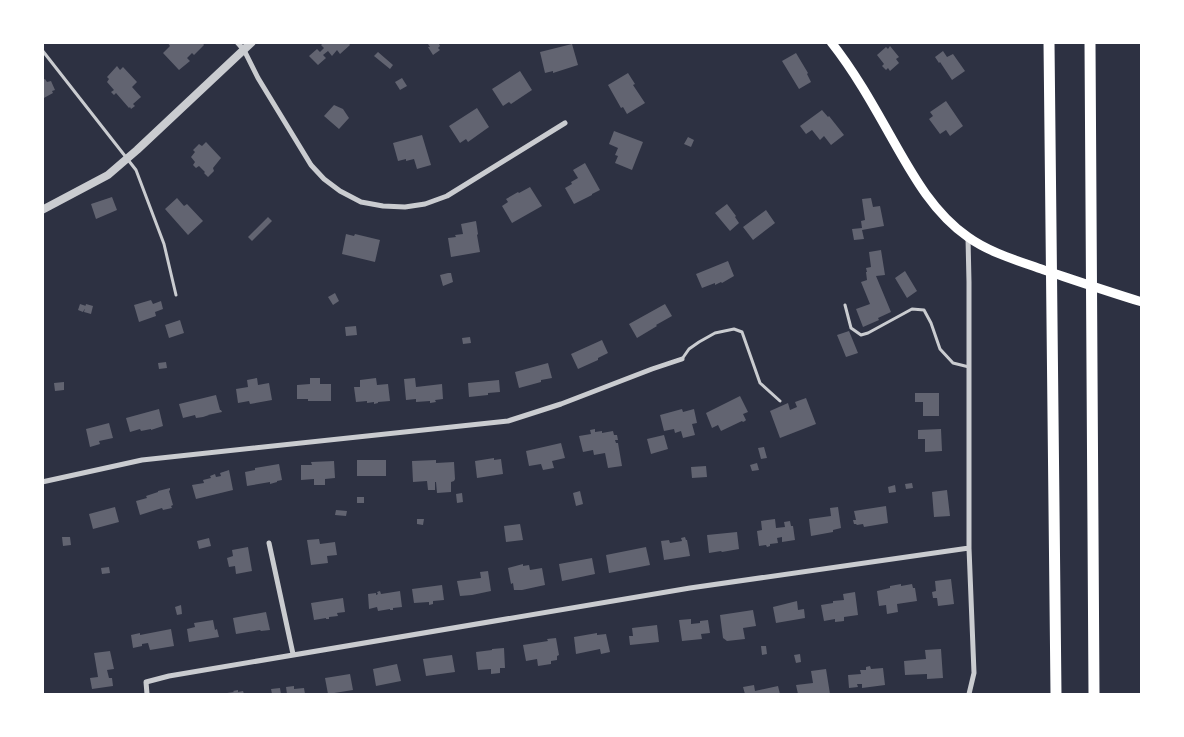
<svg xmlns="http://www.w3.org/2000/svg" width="1184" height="737" font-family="'IBM Plex Sans',sans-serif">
<rect width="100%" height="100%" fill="#2d3142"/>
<path fill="#626471" d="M167 42H202L204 45 194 55 192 53 187 58 190 61 179 70 163 53 170 46Z
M324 42H348L350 45 340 54 337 50 332 56 328 51 323 55 326 58 318 65 309 56 317 49 320 52 324 48 321 45Z
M430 42H438L440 46 438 48 440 50 433 55 428 47H430L428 44Z
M572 44 578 65 553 73V71L545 73 540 52Z
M890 46 899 57 896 59 899 63 890 71 888 68 886 70 882 66 884 64 877 55 886 47 888 49Z
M943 51 947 57 953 54 965 71 952 80 940 62 939 63 935 57Z
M378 52 393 65 390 69 374 56Z
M796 53 808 73 807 74 811 82 799 89 782 61Z
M117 66 120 70 123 67 137 82 132 87 141 97 133 104 135 106 131 109 130 107 129 108 116 93 114 95 111 92 114 90 107 82 109 79 107 77Z
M520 71 532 90 511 104 509 102 503 106 492 89Z
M628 73 635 84 633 85 645 103 627 114 623 107 621 108 608 85Z
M402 78 407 86 400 90 395 82Z
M45 79 47 82 51 81 55 90 52 91 53 93 42 99V80Z
M946 101 963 126 950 136 946 130 940 134 929 119 933 116 930 112Z
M334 105 343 109 349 118 339 129 324 116Z
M477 108 489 127 468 142 466 139 460 143 449 126Z
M822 110 828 117 829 116 844 135 831 145 824 136 820 140 812 130 806 134 800 126Z
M614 131 643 142 632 170 615 163 618 156 615 155 618 148 609 144Z
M422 135 431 165 417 169 414 159 406 161V159L398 161 393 143Z
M688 137 694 140 691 147 684 144Z
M206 142 221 158 213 168 214 171 208 177 204 173 205 172 199 166 196 168 193 165 195 162 191 157 195 152 193 150 199 144 202 146Z
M585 163 600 190 592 194V195L574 204 565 188 572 184 571 182 578 178 573 170Z
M530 187 542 206 512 223 502 206 508 202 506 199 518 192 519 193Z
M112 197 117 210 96 219 91 204Z
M177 198 184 206 187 204 203 221 188 235 165 209Z
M871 198 873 207 880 206 884 226 862 230 864 239 854 240 852 229 862 228 861 221 865 220 862 199Z
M727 204 736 216 735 217 739 223 730 231 715 213Z
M766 210 775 223 753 240 743 227Z
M268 217 272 221 252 241 248 237Z
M476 221 478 234 477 235 480 252 451 257 448 238 456 237 455 235 463 234 461 224Z
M346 234 354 236 355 234 380 240 375 262 342 254Z
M881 250 885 275 876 276 891 312 878 318 879 320 863 327 856 309 870 304 861 282 867 280 866 272H867L866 268 871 267 869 252Z
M728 261 734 276 722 283 721 282 715 285V283L702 288 696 274Z
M905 271 917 291 907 298 895 278Z
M448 273H451L453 282 443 286 440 275Z
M335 293 339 301 333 305 328 297Z
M151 300 153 304 161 301 163 309 155 312 156 316 139 322 134 305Z
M80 304 86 306 83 312 78 310Z
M86 304 93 306 91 314 84 312Z
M665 304 672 316 656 325 657 326 637 338 629 324Z
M180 320 184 333 169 338 165 325Z
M356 326 357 335 346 336 345 327Z
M849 331 858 353 846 357 837 335Z
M470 337 471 343 463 344 462 338Z
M602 340 608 353 598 358V360L578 369 571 354Z
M166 362 167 368 159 369 158 363Z
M548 363 552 378 541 380V382L519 388 515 372Z
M257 378 258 385 269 383 272 400 250 404 249 401 238 403 236 389 248 387 247 380Z
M310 378H320V384H331V401H308V399H297V385L310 384Z
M376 378 377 385 388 384 390 401 378 402V403L374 404V402L367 403V401L356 402 354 387H360V380Z
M415 378 416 387 442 384 443 399 435 400 436 402 430 403V401L416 402V399L406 400 404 379Z
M499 380 500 392 488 393V395L469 397 468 383Z
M64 382V390L55 391 54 383Z
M915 393H939V416H923V402H915Z
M216 395 220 410H221L222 412 208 415H209L203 417 196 418 195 415 183 418 179 404Z
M740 396 748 412 743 414 746 420 745 421 743 422 742 421 721 431 718 425 712 428 706 413Z
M806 398 816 424 780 438 770 411 788 403 790 410 797 407 795 402Z
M159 409 163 426 151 430V429L141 431 140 429 130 432 126 418Z
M682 409 683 412 694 409 697 423 692 424 695 435 683 438 681 431 675 433 674 429 664 431 660 415Z
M109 423 113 438 99 441 100 444 90 447 86 429Z
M595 429V432L602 431V433L613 431 614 435H617L618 440H615L616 443H618L622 466 608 468 605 453 594 455 593 450 583 452 579 436 591 434 590 430Z
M941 429 942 451 925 452V439H918V430Z
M664 435 668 449 651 454 647 439Z
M561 443 565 458 552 461 554 468 543 470 541 464 529 466 526 451Z
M764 447 767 458 761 459 758 448Z
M494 458V460L501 459 503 474 477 478 475 461Z
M357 460H386V476H357Z
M436 460V463L454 462 455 479 454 481 451 482V492L437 493 436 482H435V490H428L427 481 413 482 412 461Z
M334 461 335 478 325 479V485H314V479L301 480V465H312L311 462Z
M757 463 759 470 752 471 750 465Z
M279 464 282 480 277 481V482L270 484V482L247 486 245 472 255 470V468Z
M706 466 707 477 692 478 691 467Z
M229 470 233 490 196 499 192 485 204 483 203 480 211 478 210 476 215 474 216 477 221 476 220 473Z
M912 483 913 488 906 489 905 484Z
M895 485 896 492 889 493 888 487Z
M170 488V490L169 491 173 505 171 506 172 508 163 510 162 508 140 515 136 501 147 498 146 496 158 492V491Z
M947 490 950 516 934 517 932 492Z
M580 491 583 504 576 506 573 493Z
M462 493 463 502 457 503 456 494Z
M357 497H364V503H357Z
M886 506 888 523 864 527 863 524 857 525 856 524H854L853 520H856L854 511Z
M115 507 119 522 93 529 89 514Z
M838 507 841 528 833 530V532L811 536 809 519 831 516 830 508Z
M336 510 347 511 346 516 335 515Z
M417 519H424L423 525 417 524Z
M775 519 776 528 785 527 784 522 790 521 791 526H793L795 540 782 542V537L777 538 778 543 770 544V546L767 547 766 545 759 546 757 531 762 530 761 521Z
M520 524 523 540 506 542 504 526Z
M737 532 739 549 722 552 721 551 709 553 707 535Z
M62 537H70L71 545 63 546Z
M685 537 686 540H687L690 556 664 560 661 541 669 540 670 543 682 541 681 538Z
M209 538 211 546 199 549 197 541Z
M319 539 320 544 335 542 337 555 327 556 328 563 311 565 307 540Z
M248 547 252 571 236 574 235 566 229 567 227 558 233 556 232 550Z
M646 547 650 565 609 573 606 555Z
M592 558 595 574 562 581 559 564Z
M523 564V566L529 565 530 570 542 568 545 585 522 590H514L513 583 511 584 508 568Z
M109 567 110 573 102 574 101 568Z
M488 571 491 591 472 595 460 596 457 581 481 578 480 572Z
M951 579 954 604 938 606 937 598H933L932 592 936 591 935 581Z
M901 584V586L912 584 913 588H915L917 601 897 604 898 612 887 614 886 605 879 606 877 591 890 588V586Z
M442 585 444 600 433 601V604L429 605V602L414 603 412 589Z
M380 591 381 594 400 591 402 607 393 608V610H390V609L378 611 377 607 369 609 368 594 376 593V595L378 594 377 592Z
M855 592 858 615 844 617V621L835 622V619L824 621 821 605 833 603V601L844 600 843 594Z
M343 598 345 612 337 613 338 616 329 617V619H326V618L314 620 311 603Z
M797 601 798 610 804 609 805 618 776 623 773 607Z
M181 605 182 614 177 615 175 607Z
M753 610 756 626 743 628 745 639 727 641 723 638 720 615Z
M266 612 270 630 261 631 260 630 236 634 233 618Z
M691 619V624L700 623V621L708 620 710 633 701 634 702 639 682 641 679 620Z
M213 620 215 630 217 629 219 637 189 642 187 629 195 627 194 623Z
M657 625 659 642 630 645 629 636H633L632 628Z
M171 629 174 646 150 650 148 643 142 644V646L133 648 131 635 140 633V635Z
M597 633V635L606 634 610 652 601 654 600 649 576 654 574 637Z
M556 638 559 655 557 656V660L551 661V664L538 666 537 659 526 661 523 645 548 641 547 639Z
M761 646H766L767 654 762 655Z
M504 648 505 668H500V673L491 674V669L478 670 476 652 492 650V649Z
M941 649 943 678 927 679V674L905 675 904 661 926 659 925 650Z
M110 651 114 669 107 670 109 678H112L113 686 92 689 90 678 98 677 94 653Z
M800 654 801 662 796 663 794 655Z
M452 655 455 672 426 676 423 659Z
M397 664 401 681 376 686 373 669Z
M870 666 871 669 883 668 885 685 862 688V684H857L858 687 849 688 848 675 861 674 860 670H866V667Z
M826 669 830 694H798L796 685 813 683 811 671Z
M350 674 353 690 328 694 325 678Z
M754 685 755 691 778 686 780 694H745L743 687Z
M294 686V689L304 688 305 694H287L286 687Z
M280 688 281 694H272L271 689Z
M238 690V692L243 691 244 694H227V693L234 692 233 691Z"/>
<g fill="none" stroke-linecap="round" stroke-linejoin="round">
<path stroke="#caccd0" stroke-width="3" d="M42 50 136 170 164 244 176 295
M845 305 851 328 861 335 868 333 912 309 924 310 931 323 940 349 953 363 969 367
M682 359 689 349 699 342 715 333 734 329 742 332 760 383 780 401"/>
<path stroke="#caccd0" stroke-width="5" d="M237 42 244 50 258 78 311 165 324 179 340 191 361 202 383 206 405 207 425 204 447 196 565 123
M968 238 969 282V548L974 673 969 694
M42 482 142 460 508 421 561 404 652 369 682 359
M269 543 293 654
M147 694 146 682 169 676 690 588 969 548"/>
<path stroke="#caccd0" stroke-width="8" d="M42 210 108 175 137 150 252 42"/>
<path stroke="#fff" stroke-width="9" d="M831 42C854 71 872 103 890 135 911 172 932 212 968 237 990 253 1019 261 1044 270 1077 281 1109 292 1142 302"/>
<path stroke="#fff" stroke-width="11" d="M1049 42 1056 694
M1090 42 1094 694"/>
</g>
<rect width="1184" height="737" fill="none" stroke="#ffffff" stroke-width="88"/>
</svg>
